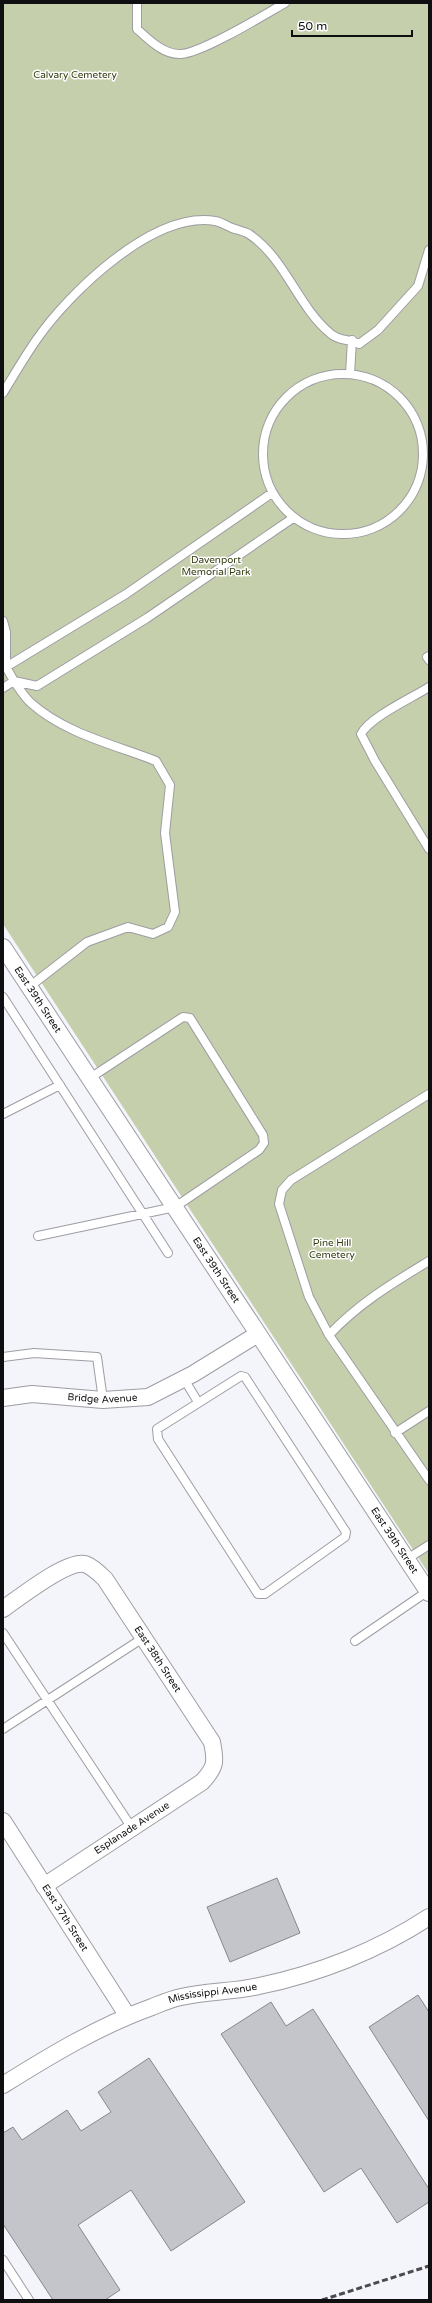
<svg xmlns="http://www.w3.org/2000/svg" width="432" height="2303" font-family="'Varela Round',sans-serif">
<rect width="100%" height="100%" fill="#f4f4fb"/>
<path fill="#c5cfab" d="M3 3H429V1574L3 924Z"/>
<path fill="#c4c4cb" stroke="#87878d" d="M277 1878 300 1933 230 1962 207 1907Z
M418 1995 429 2012V2121L369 2027Z
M271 2002 286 2026 313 2009 429 2189V2202L397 2223 361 2168 324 2192 221 2034Z
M149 2058 245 2202 171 2251 131 2190 78 2225 120 2290 105 2300H53L3 2224V2133L13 2127 22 2140 67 2110 81 2131 111 2112 98 2092Z"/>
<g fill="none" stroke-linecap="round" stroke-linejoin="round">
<defs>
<path id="lane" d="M137 3V29C149 40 164 55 181 54 202 53 264 15 285 3
M263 454a80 80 0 1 1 160 0a80 80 0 1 1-160 0Z
M350 374 352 340
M3 393C14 375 25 356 37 339 69 293 153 211 215 221 221 222 227 226 232 228 237 230 244 231 249 234 286 259 297 306 331 334 339 341 350 339 359 344L378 330 418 286 429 250
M3 621 6 632V667L14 681 37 686 147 618 293 518
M429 656 427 657 429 660
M6 667 126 594 272 493
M429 687C412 698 370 717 361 734L375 761 429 849
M3 688 14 681C19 688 24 697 31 703 64 733 115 745 156 761L170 785 165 833 175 912 168 927 153 934 128 927 87 942 29 987
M3 997 168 1253
M429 1094 291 1180 282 1190 279 1204 309 1297 329 1335 429 1480
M3 1114 60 1085
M38 1236 175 1207 259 1150 264 1143 263 1135 190 1018 183 1017 90 1078
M329 1335C359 1303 393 1283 429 1261
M3 1357 34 1353 97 1357 103 1400
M241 1376 245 1377 346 1532 345 1537 265 1594H258L158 1439 157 1429Z
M184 1379 198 1402
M395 1433 429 1411
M407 1559 429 1545
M3 1633 132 1828
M355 1641 428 1591
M3 1729 143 1638
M3 2260 29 2300"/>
<g id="street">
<path id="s1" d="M3 947 429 1593"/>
<path id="s2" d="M3 1398 32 1394 103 1400 148 1397 193 1374 258 1334"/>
<path id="s3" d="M3 1609C19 1598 66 1560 85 1564 93 1567 99 1573 105 1579L212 1742C216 1762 216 1767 202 1782L44 1886"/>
<path id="s4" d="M3 1821 127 2015"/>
<path id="s5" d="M3 2085C51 2055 99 2026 152 2007 162 2003 171 1999 181 1997 207 1991 233 1992 259 1986 318 1974 379 1950 429 1917"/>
</g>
</defs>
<use href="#lane" stroke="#9d9da4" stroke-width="10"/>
<use href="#street" stroke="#9d9da4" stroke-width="18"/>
<use href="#lane" stroke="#fff" stroke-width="8"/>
<use href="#street" stroke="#fff" stroke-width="16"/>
<path stroke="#4b4b4f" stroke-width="3" stroke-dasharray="6 3" stroke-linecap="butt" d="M322 2300 429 2266"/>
</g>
<g text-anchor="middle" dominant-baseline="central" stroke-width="3" stroke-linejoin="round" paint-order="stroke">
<g font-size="10" fill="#333c10" stroke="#fff">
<text x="75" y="75">Calvary Cemetery</text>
<text x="216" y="560">Davenport<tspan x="216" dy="12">Memorial Park</tspan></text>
<text x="332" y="1243">Pine Hill<tspan x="332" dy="12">Cemetery</tspan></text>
</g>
<g font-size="10" fill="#0f0f11" stroke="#fff">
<text stroke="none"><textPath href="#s1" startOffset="63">East 39th Street</textPath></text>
<text stroke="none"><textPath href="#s1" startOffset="387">East 39th Street</textPath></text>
<text stroke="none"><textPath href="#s2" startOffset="100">Bridge Avenue</textPath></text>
<text stroke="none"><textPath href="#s1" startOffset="711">East 39th Street</textPath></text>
<text stroke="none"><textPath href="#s3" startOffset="216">East 38th Street</textPath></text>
<text transform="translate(132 1828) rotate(-33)">Esplanade Avenue</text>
<text stroke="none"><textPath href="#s4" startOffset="115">East 37th Street</textPath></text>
<text stroke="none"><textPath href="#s5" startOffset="231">Mississippi Avenue</textPath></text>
</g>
</g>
<rect width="432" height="2303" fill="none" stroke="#0f0f11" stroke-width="8"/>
<path d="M292 30v6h120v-6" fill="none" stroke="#0f0f11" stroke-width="2"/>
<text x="298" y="30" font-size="12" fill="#0f0f11" stroke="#ffffff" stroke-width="3" paint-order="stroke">50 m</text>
</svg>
